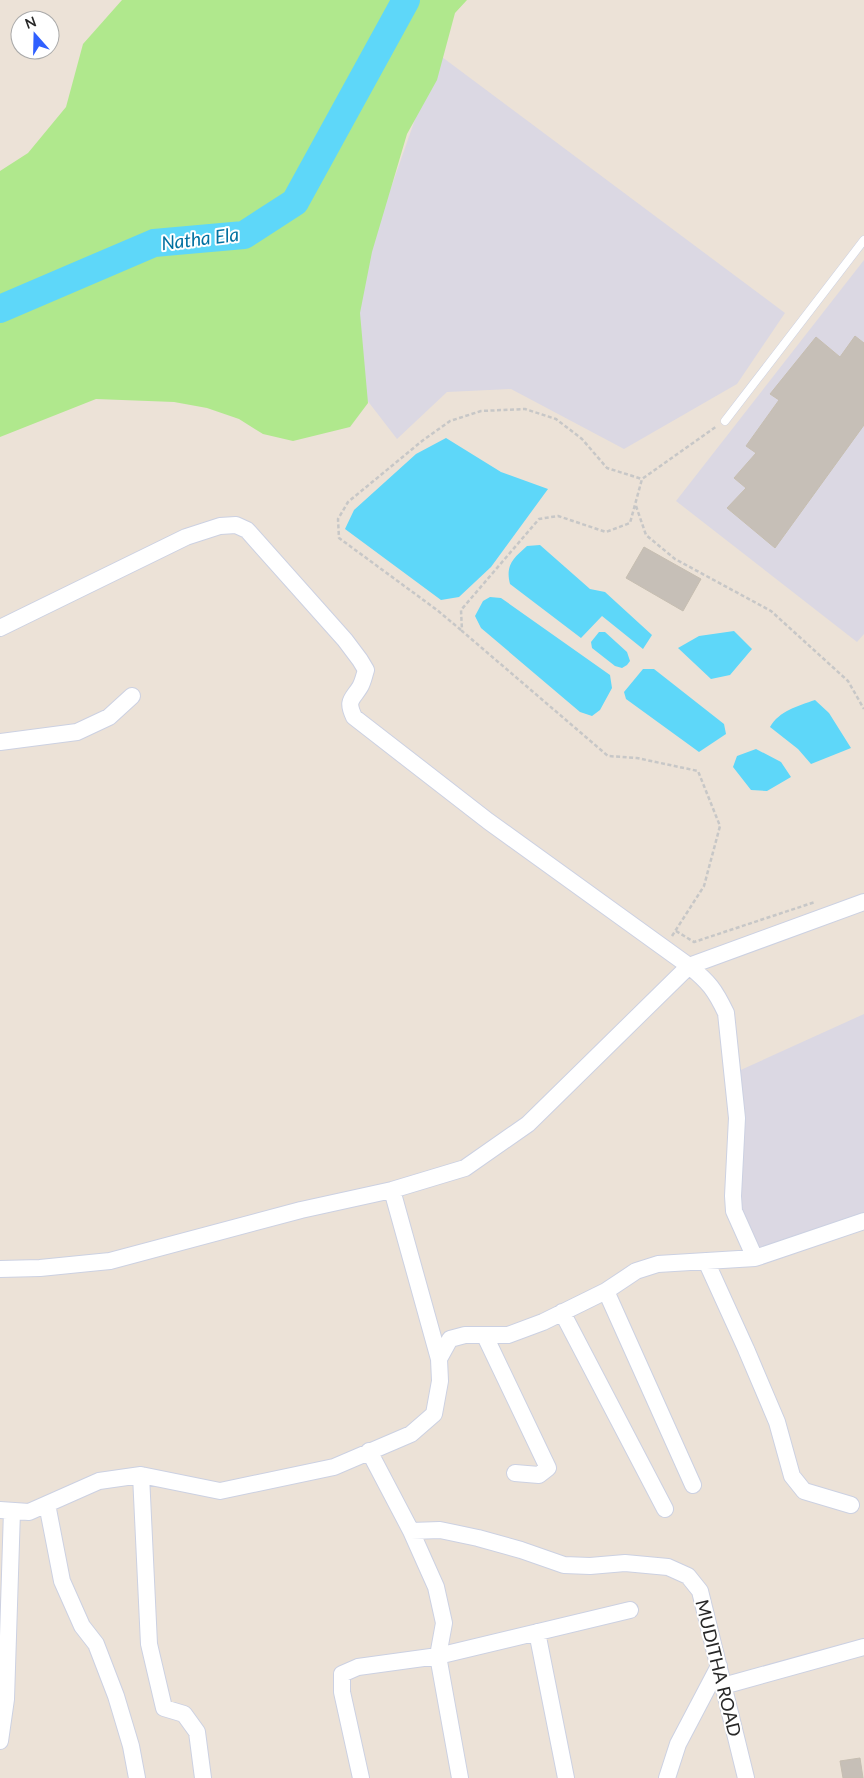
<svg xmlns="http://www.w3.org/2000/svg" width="864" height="1778" font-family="Lato,sans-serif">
<rect width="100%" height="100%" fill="#ece2d7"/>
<path fill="#dbd8e3" d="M438 54 785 313 737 384 624 449 511 389 447 392 397 439 330 352 380 219Z
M864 260V634L857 642 676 501Z
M864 1014V1223L760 1254 737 1197 745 1135 734 1073Z"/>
<path fill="#b0e88d" d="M122 0H467L455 13 437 80 407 134 372 252 360 313 368 403 350 427 293 441 263 434 239 419 207 408 174 402 96 399 0 437V171L28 153 66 107 83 44Z"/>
<path fill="#5ed7f9" d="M446 438 501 472 548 489 491 567 459 597 441 600 345 529 354 510 416 454Z
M540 545 590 589 605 592 652 635 643 649 602 616 581 638 510 584C505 564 514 558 527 546Z
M490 597 501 598 610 675 612 688 600 710 592 716 580 712 481 628 475 616 483 601Z
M734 631 752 649 730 675 711 679 678 648 699 636Z
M599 632H605L627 652 630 661 627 665 622 668 615 666 592 648 591 642Z
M643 669H654L724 724 726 734 699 752 626 699 624 692Z
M815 700 829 713 851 748 811 764 798 749 770 727C779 711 798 706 815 700Z
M756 749 781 762 791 777 767 791 751 790 733 767 737 756Z"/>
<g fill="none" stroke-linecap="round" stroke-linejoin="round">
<path stroke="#5ed7f9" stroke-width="28" d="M0 309 154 243 244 235 295 202 406 0"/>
</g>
<path fill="#c6bfb7" stroke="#c6beb1" d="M855 336 864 343V425L775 548 727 508 746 488 734 478 756 453 746 446 779 400 770 394 816 337 840 357Z
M644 547 701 579 683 611 626 578Z
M860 1758 863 1778H843L840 1761Z"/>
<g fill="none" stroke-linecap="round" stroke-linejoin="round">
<defs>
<path id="lane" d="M725 421 864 240"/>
<path id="street" d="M0 628 186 537 220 526 236 525 247 530 345 640 360 660 366 670C364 676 363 682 360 687 352 700 346 700 354 717L488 821 689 966C709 982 715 990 726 1013L737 1118 733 1196 734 1211 755 1258
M0 742 77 732 109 717 132 696
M392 1190 439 1359
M706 1261 746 1349 777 1422 792 1476 804 1491 851 1505
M0 1269 40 1268 110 1261 301 1210 392 1190 465 1168 528 1124 689 966 864 902
M606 1291 693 1485
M562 1312 665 1509
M485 1336 548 1468 539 1475 515 1473
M369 1451 411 1531 436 1587 444 1623 438 1656 460 1778
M141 1475 149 1644 164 1708 184 1714 197 1732 203 1778
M47 1504 62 1581 82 1626 96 1644 116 1696 131 1746 137 1778
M0 1510 29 1512 99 1481 141 1475 220 1491 334 1467 411 1434 434 1414 440 1381 439 1359 450 1339 465 1335H508L543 1322 606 1291 636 1271 658 1264 755 1258 864 1221
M411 1531 440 1530 478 1538 521 1550 564 1565 590 1566 625 1563 668 1567 688 1576 700 1591 746 1778
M537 1632 566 1778
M723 1686 864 1647
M0 1741 6 1699 12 1511
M361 1778 342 1692V1674L358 1667 438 1656 630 1610
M667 1778 678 1744 719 1666"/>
</defs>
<use href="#lane" stroke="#ccd1e2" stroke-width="9"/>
<use href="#street" stroke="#ccd1e2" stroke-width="18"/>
<path stroke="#c7c7c7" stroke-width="2.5" stroke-dasharray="4 2.5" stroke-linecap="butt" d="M636 506 646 535 675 559 771 611 848 681 864 709
M461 630 437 610 339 538 338 519 348 502 422 441 450 421 481 411 525 409 556 419 582 439 607 468 642 479
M676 931 694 942 815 902
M672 936 704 886 720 826 698 771 637 758 608 756 462 631 461 610 539 519 558 516 606 532 630 523 642 479 717 426"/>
<use href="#lane" stroke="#fff" stroke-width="8"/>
<use href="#street" stroke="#fff" stroke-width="16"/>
</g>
<g text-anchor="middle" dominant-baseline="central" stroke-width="4" stroke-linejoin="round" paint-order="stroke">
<g font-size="18" fill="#272727" stroke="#fff">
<text transform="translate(719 1668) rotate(76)">MUDITHA ROAD</text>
</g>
<g font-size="19" font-style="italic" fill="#0171a1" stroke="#fff">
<text transform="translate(200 238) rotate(-7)">Natha Ela</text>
</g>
</g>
<g transform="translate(35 35) rotate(340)"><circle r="24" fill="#ffffff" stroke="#a9a9a9"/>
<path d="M0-4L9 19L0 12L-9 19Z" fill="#3060ff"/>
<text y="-8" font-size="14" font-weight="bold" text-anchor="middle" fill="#272727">N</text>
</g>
</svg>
